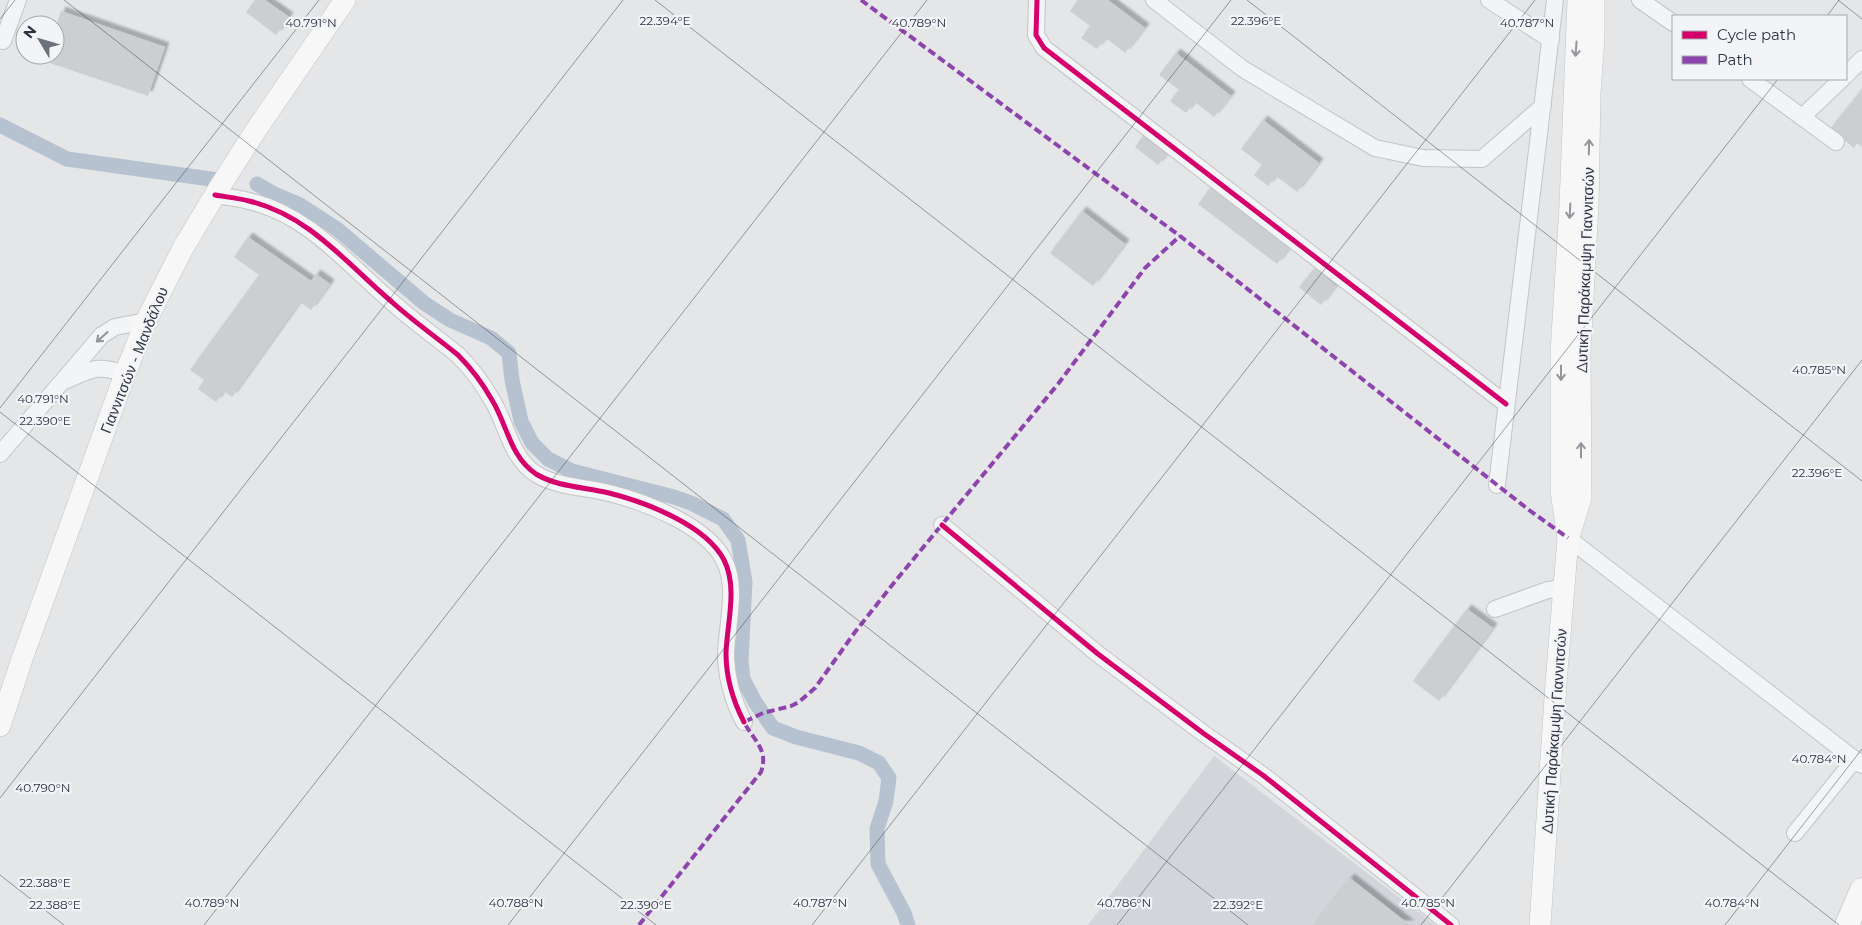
<svg xmlns="http://www.w3.org/2000/svg" width="1862" height="925" font-family="Montserrat,sans-serif">
<defs>
<filter id="shadow"><feDropShadow dx="4.5" dy="-4.5" stdDeviation="1" flood-color="#0004"/></filter>
</defs>
<rect width="100%" height="100%" fill="#e4e6e8"/>
<path fill="#d3d5db" d="M1214 756 1435 925H1088Z"/>
<g fill="none" stroke-linecap="round" stroke-linejoin="round">
<path stroke="#b6c2d0" stroke-width="15" d="M0 125 67 159 218 180
M257 184 274 194 300 205 337 229 424 303 450 320 491 338 509 353 512 380 521 421 532 443 548 459 572 471 674 497 691 503 723 519 738 540 745 582 741 660 743 679 755 702 773 728 796 737 859 753 879 763 889 778 886 801 877 829 878 864 904 913 908 925"/>
</g>
<path fill="#ccced0" filter="url(#shadow)" d="M255 0H265L289 17 276 35 246 12Z
M1078 0H1108L1145 28 1125 53 1106 38 1097 49 1081 38 1090 26 1070 11Z
M61 11 165 47 148 96 44 61 46 55H55V29Z
M1176 53 1231 96 1214 117 1195 102 1186 113 1170 101 1179 90 1159 75Z
M1862 89V147L1857 143 1854 148 1830 129Z
M1263 120 1319 163 1297 192 1276 176 1268 186 1254 175 1262 165 1241 149Z
M1143 136 1167 154 1158 165 1135 147Z
M1211 187 1290 247 1277 264 1198 204Z
M1082 211 1125 244 1093 286 1050 253Z
M248 237 311 281 316 274 330 284 311 310 300 302 232 397 224 391 216 402 198 389 204 380 190 370 259 275 234 257Z
M1315 268 1336 286 1321 305 1299 287Z
M1467 609 1493 628 1439 701 1413 681Z
M1350 878 1410 925H1313Z"/>
<g fill="none" stroke-linecap="round" stroke-linejoin="round">
<defs>
<path id="minor" d="M1037 0 1036 35 1044 48 1506 404
M1154 0 1243 69 1375 148 1423 158 1482 159 1543 106
M1489 0 1551 40
M1640 0 1673 23
M3 41 18 0
M1846 75 1862 59
M1750 79 1836 142
M1802 117 1842 79
M215 195C226 197 238 198 249 201 309 215 347 264 392 302 413 321 436 337 458 355 471 368 483 384 492 400 507 424 510 457 536 474 557 487 585 487 609 493 645 502 706 525 724 560 738 587 727 624 726 653 726 678 732 699 744 722
M67 380C92 369 98 364 125 374
M0 454 102 335 115 327 146 321
M1497 485 1555 0
M942 525 1098 654 1203 733 1264 776 1451 925
M1568 538 1862 765
M1495 609 1548 590 1564 588
M1795 833 1855 759"/>
<path id="major" d="M1570 533 1581 498 1580 352 1588 204 1590 93 1594 38V0
M0 726 22 659 125 374 146 321 183 248 219 188 256 130 345 0
M1540 925 1556 683 1568 538 1561 491V353L1570 205 1578 0"/>
<path id="highway" d="M1847 925 1862 890"/>
</defs>
<use href="#minor" stroke="#c2c4c6" stroke-width="18"/>
<use href="#major" stroke="#c1c3c5" stroke-width="22"/>
<use href="#highway" stroke="#b7b9bc" stroke-width="25"/>
<use href="#minor" stroke="#f3f4f5" stroke-width="16"/>
<use href="#major" stroke="#f7f7f7" stroke-width="21"/>
<use href="#highway" stroke="#f7f7f7" stroke-width="24"/>
<path stroke="#8e44ad" stroke-width="4" stroke-dasharray="8 4" stroke-linecap="butt" d="M861 0 1180 236 1529 510 1568 538
M639 925 761 772C769 749 753 740 744 722L763 713 791 706 799 702 815 688 855 632 897 579 1058 384 1145 268 1180 236"/>
<defs>
<path id="cycleway" d="M1037 0 1036 35 1044 48 1506 404
M215 195C226 197 238 198 249 201 309 215 347 264 392 302 413 321 436 337 458 355 471 368 483 384 492 400 507 424 510 457 536 474 557 487 585 487 609 493 645 502 706 525 724 560 738 587 727 624 726 653 726 678 732 699 744 722
M942 525 1098 654 1203 733 1264 776 1451 925"/>
</defs>
<use href="#cycleway" stroke="#f2f4f7" stroke-width="8"/>
<use href="#cycleway" stroke="#d6006c" stroke-width="5"/>
</g>
<defs><path id="oneway-shaft" d="M-6 0H5M1.5-3L5.5 0L1.5 3" fill="none" stroke-width="1.6" stroke-linecap="round" stroke-linejoin="round" transform="scale(1.25)"/></defs>
<g stroke="#92959c">
<use href="#oneway-shaft" transform="translate(1576 49) rotate(94)"/>
<use href="#oneway-shaft" transform="translate(1589 147) rotate(-89)"/>
<use href="#oneway-shaft" transform="translate(1570 211) rotate(93)"/>
<use href="#oneway-shaft" transform="translate(1561 373) rotate(90)"/>
<use href="#oneway-shaft" transform="translate(1581 450) rotate(-90)"/>
</g>
<use stroke="#90949a" href="#oneway-shaft" transform="translate(102 337) rotate(138)"/>
<path fill="none" stroke="#2c3340" stroke-width="1" stroke-opacity="0.45" d="M64 0 1248 925M655 0 1839 925M1247 0 1862 481M1838 0 1862 19M1827 16 1839 0M0 19 15 0M0 408 319 0M0 412 656 925M0 798 623 0M0 875 64 925M204 925 927 0M508 925 1231 0M812 925 1535 0M1117 925 1778 79M1421 925 1862 360M1725 925 1862 749"/>
<g text-anchor="middle" dominant-baseline="central" stroke-width="4.5" stroke-linejoin="round" paint-order="stroke">
<g font-size="15" fill="#2c3340" stroke="#f2f4f7">
<text transform="translate(1585 270) rotate(-88)">Δυτική Παράκαμψη Γιαννιτσών</text>
<text transform="translate(134 360) rotate(-68)">Γιαννιτσών - Μανδάλου</text>
<text transform="translate(1554 731) rotate(-86)">Δυτική Παράκαμψη Γιαννιτσών</text>
</g>
</g>
<g font-size="12" text-anchor="middle" fill="#2c3340" stroke="#f2f4f7" stroke-width="4.5" stroke-linejoin="round" paint-order="stroke">
<text x="665" y="25">22.394°E</text>
<text x="1256" y="25">22.396°E</text>
<text x="311" y="27">40.791°N</text>
<text x="919" y="27">40.789°N</text>
<text x="1527" y="27">40.787°N</text>
<text x="1819" y="374">40.785°N</text>
<text x="43" y="403">40.791°N</text>
<text x="45" y="425">22.390°E</text>
<text x="1817" y="477">22.396°E</text>
<text x="1819" y="763">40.784°N</text>
<text x="43" y="792">40.790°N</text>
<text x="45" y="887">22.388°E</text>
<text x="212" y="907">40.789°N</text>
<text x="516" y="907">40.788°N</text>
<text x="820" y="907">40.787°N</text>
<text x="1124" y="907">40.786°N</text>
<text x="1428" y="907">40.785°N</text>
<text x="1732" y="907">40.784°N</text>
<text x="55" y="909">22.388°E</text>
<text x="646" y="909">22.390°E</text>
<text x="1238" y="909">22.392°E</text>
</g>
<rect x="1672" y="15" width="175" height="65" fill="#f2f4f7" stroke="#a3a7ae"/>
<rect x="1682" y="31" width="25" height="8" fill="#d6006c" stroke="#a3a7ae"/>
<text x="1717" y="40" font-size="15" fill="#2c3340">Cycle path</text>
<rect x="1682" y="56" width="25" height="8" fill="#8e44ad" stroke="#a3a7ae"/>
<text x="1717" y="65" font-size="15" fill="#2c3340">Path</text>
<g transform="translate(40 40) rotate(308)"><circle r="24" fill="#f2f4f7" stroke="#a3a7ae"/>
<path d="M0-4L9 19L0 12L-9 19Z" fill="#6c727b"/>
<text y="-8" font-size="14" font-weight="bold" text-anchor="middle" fill="#2c3340">N</text>
</g>
</svg>
